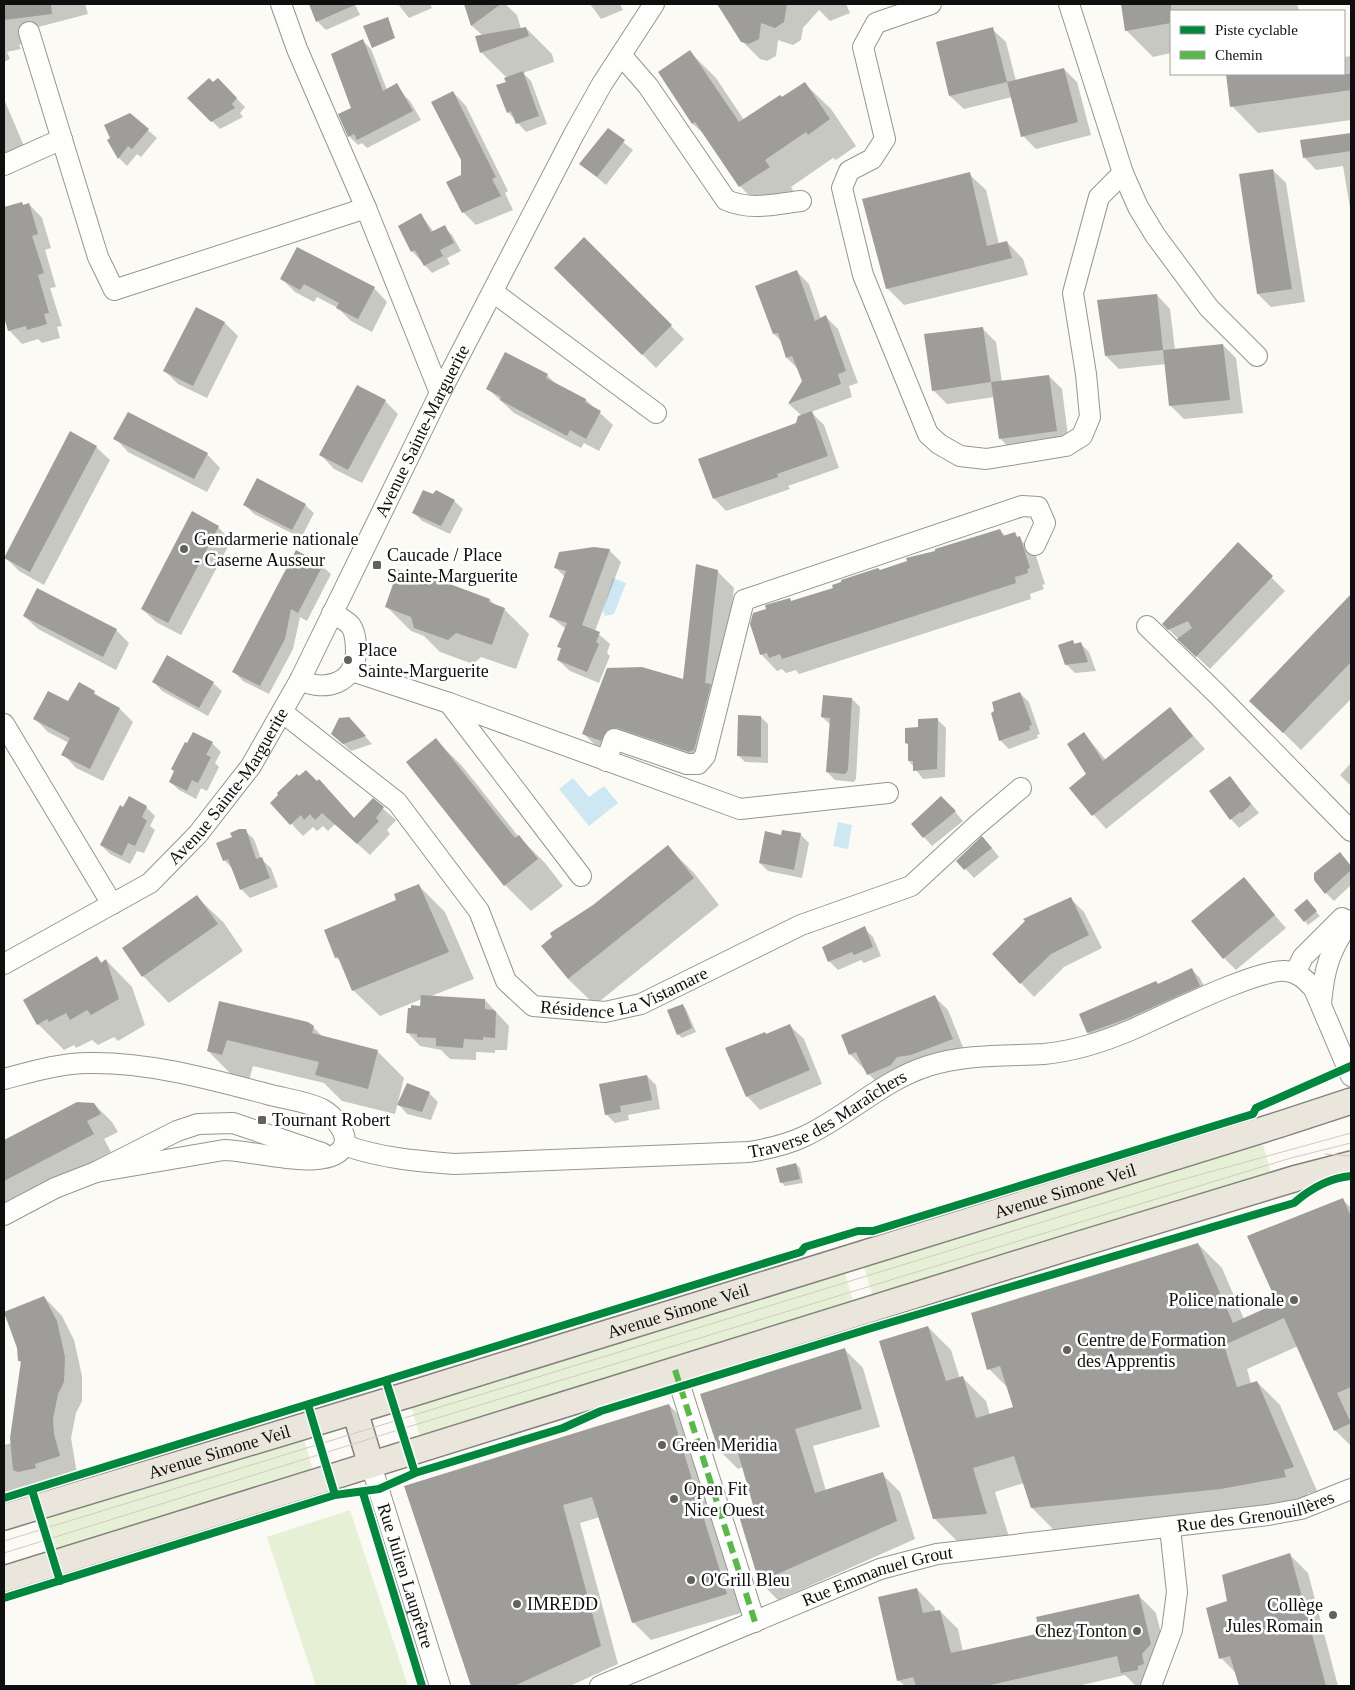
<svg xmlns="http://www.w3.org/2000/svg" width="1355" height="1690" font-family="Georgia,serif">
<rect width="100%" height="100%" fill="#fbfaf4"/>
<path fill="#e6f0d5" d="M1262 1141 1272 1177 873 1297 863 1264Z
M844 1270 854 1305 420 1437 410 1403Z
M303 1436 313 1471 56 1550 46 1515Z
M350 1510 408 1686H316L267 1537Z"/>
<path fill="#cde7f3" d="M613 578 626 583 614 614 605 616 603 611Z
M573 778 589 797 604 786 618 803 589 826 559 789Z
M838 822 852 825 848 849 833 846Z"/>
<path fill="#0003" d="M10 4H85L88 14 19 32 23 43 19 45 21 49 7 52 10 59 4 62V5Z
M313 4H355L360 15 326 30 317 21Z
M398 4H430L432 8 409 18Z
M465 4H505L517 15 521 29 526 28 552 54 554 62 523 73 531 81 547 124 526 132 508 112 507 78 481 52 483 36 472 26Z
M590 4H620L623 10 601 19Z
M719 4H846L850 13 830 21 819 10 803 28 801 40 793 45 778 40 776 56 767 61 760 59 742 41Z
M1122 4H1297L1299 11H1171V53L1153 57 1126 30Z
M992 29 1006 42 1016 81 1064 69 1077 82 1091 135 1036 149 1023 136 1012 97 964 109 950 96 937 43Z
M363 41 371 49 387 90 401 92 410 101 421 120 367 148 362 143 358 145 349 136Z
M690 52 716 78 744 120 804 83 831 109 856 146 836 160 833 158 791 187 795 194 766 213 740 186 706 136 693 124 660 72Z
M1351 56V120L1258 133 1232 106 1228 74H1344V57Z
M218 80 245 107 240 113 243 117 220 129 189 98Z
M453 92 466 106 508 191 505 193 513 210 476 225 463 212 462 159Z
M4 99 29 158 4 175Z
M130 115 157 138 141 157 137 154 127 166 119 158Z
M608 130 633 150 606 185 581 164Z
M1351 134V214L1343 166 1316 170 1304 157 1302 141Z
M1273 170 1286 183 1305 302 1271 307 1258 294Z
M969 174 986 190 999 244 1007 242 1023 259 1028 275 904 305 887 288Z
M22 203 24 206 29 204 42 218 51 248 45 250 56 287 50 288 62 326 57 327 60 338 42 343 38 339 22 344 9 330 4 313V209Z
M421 215 434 232 444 227 452 235 461 251 447 258 450 264 432 273 412 251Z
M584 239 684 339 656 368 556 268Z
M797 272 809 284 821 319 826 317 838 329 858 383 849 386 852 397 811 412 824 425 839 468 788 486 790 489 726 511 714 498 797 424 802 416 789 404 803 382 798 369 787 358 782 342 774 334 757 287Z
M282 279 374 288 387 302 372 332 351 321 338 308 317 297 314 302 295 292Z
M1157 295 1170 309 1175 350 1223 345 1236 358 1243 413 1184 419 1170 405 1166 364 1119 369 1106 356Z
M197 308 225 323 238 336 207 398 178 384 165 371Z
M982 328 996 342 1002 382 1049 376 1062 389 1069 444 1013 452 1000 438 994 397 947 404 933 390Z
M547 375 557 385 586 400 613 425 599 451 584 443 581 448 514 413 487 388Z
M385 401 398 414 362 483 334 469 321 455Z
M115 438 207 454 220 468 207 492 128 452Z
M96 447 110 460 44 585 19 571 6 558Z
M454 501 463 509 450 534 422 521 414 513Z
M245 505H305L314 513 301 538 254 514Z
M218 527 231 541 181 635 156 622 142 609Z
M1000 530 1006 537 1014 534 1035 553 1045 584 1042 585 1044 589 1030 594 1031 599 799 674 796 670 786 673 782 669 777 671 761 654 790 600 792 602 834 589Z
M1238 544 1285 591 1210 669 1163 624Z
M609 550 621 562 595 631 610 644 607 653 610 656 599 683 570 671 558 660 562 650 559 646 566 629 550 616 565 577 555 567Z
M322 566 331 574 307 621 300 617 293 649 269 694 243 681 234 672Z
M717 571 734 588 721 697 726 702 710 766 706 768 634 743 600 750 584 734 684 681Z
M420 579 490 600 497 607 504 609 529 634 516 669 481 657 473 664 440 652 424 636 411 631 386 606Z
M1351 597V699L1301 750 1251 701Z
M24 616 116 630 129 643 116 670 38 629Z
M1073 641 1076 645 1080 643 1089 652 1096 671 1075 673 1066 664Z
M154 682 213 683 222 691 208 716 162 691Z
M79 684 120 709 133 722 103 781 76 768 63 754 69 743 48 732 35 719 69 703Z
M1020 693 1029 702 1040 734 1037 735 1038 738 1009 749 1000 740Z
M852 699 860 707 856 779 854 782 835 780 827 772 831 725 822 717Z
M1170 709 1205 749 1106 829 1071 788 1088 775 1084 733 1106 760Z
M761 717 768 724V763L745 762 738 755Z
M937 719 946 728 945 777 923 779 909 761 919 728Z
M356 726 372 744 351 751 332 734Z
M436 740 462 766 519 837 545 863 563 886 531 911 505 885Z
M212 743 221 752 215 763 219 767 207 791 201 788 196 799 179 790 170 782Z
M1351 763V786L1340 775Z
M1230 778 1259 813 1239 828 1231 819Z
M317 782 355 819 373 800 396 820 387 830 390 834 370 855 335 824 328 831 323 826 317 831 313 827 303 836 272 803Z
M129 798 146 807 155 816 150 826 155 830 144 853 137 851 130 864 110 854 101 845Z
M950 806 963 821 932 846 924 837Z
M245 831 254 839 261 859 271 868 278 887 250 898 241 889 233 869 224 860Z
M800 834 809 843 802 878 768 871 760 863 781 836Z
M668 847 694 873 719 905 595 1005 568 979 593 906Z
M991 847 999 857 974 878 958 861Z
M1348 862 1351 866V885L1334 901 1326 893Z
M1243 879 1286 928 1236 970 1224 958Z
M419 886 445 912 474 979 429 997 485 1000 509 1026 507 1050H495V1053L476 1052V1060L450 1059 441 1050 420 1046 408 1033 422 1007V999L380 1016 353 990 342 963 336 957 398 901Z
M197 897 224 923 243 951 169 1003 143 976 124 948Z
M1071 899 1084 912 1102 948 1064 967 1034 997 994 954Z
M1310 905 1320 916 1308 925 1305 921Z
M864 928 873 937 881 956 864 963 861 960 838 970 829 961Z
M97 958 102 963 106 960 132 987 145 1025 118 1041 114 1037 98 1045 92 1040 76 1048 74 1045 64 1050 38 1024Z
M1192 970 1200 978 1208 994 1097 1041 1088 1033 1081 1015Z
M935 997 948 1010 965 1052 881 1087 850 1054Z
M220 1003 313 1027 324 1038 377 1051 404 1078 395 1114 342 1101 324 1083 253 1066 249 1081 234 1077 208 1051Z
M682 1005 686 1009 696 1032 682 1038 678 1034Z
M790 1026 804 1039 822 1084 760 1110 747 1096 767 1036Z
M647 1076 656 1085 660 1109 628 1115 629 1120 615 1123 606 1114Z
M429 1093 438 1102 431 1120 407 1114 399 1105Z
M77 1103 94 1104 112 1122 118 1132 104 1139 111 1152 4 1208V1141Z
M796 1164 800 1168 803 1183 785 1186 781 1182Z
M1343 1200 1351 1208V1446L1335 1430 1298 1346 1247 1369 1251 1384 1257 1382 1280 1405 1317 1491 1307 1494 1308 1500 1244 1512 1055 1531 1032 1508 1024 1483 995 1492 1009 1537 958 1542 934 1518 928 1327 951 1350 960 1379 963 1378 986 1401 990 1415 1014 1408 1009 1389 989 1369 1198 1244 1222 1268 1244 1319 1279 1304Z
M44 1297 62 1316 74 1340 82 1376V1401L76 1413 71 1438 77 1474 53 1482 54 1486 18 1493 20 1501 4 1506V1445L12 1443 22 1364 19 1360V1348L4 1313Z
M845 1350 863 1368 880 1427 813 1446 826 1491 882 1474 900 1492 915 1539 778 1600 760 1582 740 1517 756 1513 743 1467 738 1469 720 1451Z
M669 1405 687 1423 744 1612 651 1640 633 1622 600 1517 580 1523 618 1664 570 1686H472L405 1487Z
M1290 1555 1308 1573 1338 1686H1240L1237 1674 1221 1658 1229 1602Z
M917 1589 934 1607 936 1612 940 1611 958 1629 963 1652 1042 1634 1138 1595 1156 1613 1168 1662 1155 1686H1136L1125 1675 1078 1686H905L898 1680Z"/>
<path fill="#9f9d9a" d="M4 4H51L52 14 4 20Z
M309 4H357L316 22Z
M464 4H501L471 26Z
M717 4H787L784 22 775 28 761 23 759 39 749 44 741 42Z
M1121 4H1171V23L1125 31Z
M388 17 395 38 372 48 363 26Z
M526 27 529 36 480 53 475 36Z
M993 27 1007 82 1064 68 1078 122 1021 137 1007 82 949 96 936 42Z
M363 39 383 91 397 83 413 111 357 140 354 134 348 137 338 114 351 108 331 54Z
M690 50 739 122 780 95 782 97 805 82 830 119 808 135 806 132 765 160 770 167 739 187 695 122 692 124 658 72Z
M523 71 539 116 516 124 511 111 507 113 496 85 506 82 504 78Z
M1226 74H1351V90L1230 107Z
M209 78 213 82 218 78 237 98 232 104 235 108 211 122 187 98Z
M453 91 496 177 492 179 501 196 462 213 446 182 461 175V160L431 102Z
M130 113 149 129 132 149 128 146 118 159 107 140 110 138 104 125Z
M608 128 625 140 597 177 579 164Z
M1351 133V151L1303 158 1300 140Z
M1273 169 1292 289 1257 294 1239 174Z
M970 172 987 246 1007 241 1012 258 886 289 862 199Z
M22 202 23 205 29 203 38 234 32 236 44 273 38 275 49 313 44 314 47 324 27 330 26 326 8 331 4 317V207Z
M421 213 431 232 445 225 454 243 440 250 443 256 424 266 415 250 411 252 398 226Z
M584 237 672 325 642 355 554 268Z
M297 247 375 287 358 319 336 308 339 303 304 284 300 290 280 279Z
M797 270 815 321 826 315 846 371 838 374 841 384 788 404 802 381 792 356 786 358 778 333 773 334 755 286Z
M1157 294 1163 350 1105 356 1097 300Z
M196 307 225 322 193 386 163 371Z
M983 327 991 382 932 391 924 334Z
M1223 344 1230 400 1169 406 1163 350Z
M505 352 548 374 546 378 586 399 585 402 601 411 586 439 570 430 567 436 500 400 501 397 486 389Z
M1049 375 1057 431 999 439 991 382Z
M357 385 386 400 348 470 319 455Z
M812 411 828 456 777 474 778 477 713 499 698 459 796 423 798 416Z
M128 412 208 453 194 479 113 439Z
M70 431 97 446 30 572 4 558Z
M257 478 306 504 292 530 243 505Z
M423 490 433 494 436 490 455 500 441 526 412 513Z
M192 511 219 526 168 623 141 609Z
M1000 529 1003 536 1015 532 1017 537 1020 536 1030 568 1027 569 1028 573 1015 577 1016 583 782 659 780 654 769 658 767 653 760 655 750 624 753 613 766 609 765 605 790 598 791 601 833 588 832 585 841 582V580L878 568 880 570 907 561 906 558 935 551V549Z
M1238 542 1273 576 1196 657 1177 639 1192 628 1188 621 1168 630 1162 624Z
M594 547 610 549 582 625 600 632 596 642 599 644 587 672 557 660 561 648 557 647 567 623 549 617 566 571 554 568 559 552Z
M296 550 323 565 298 613 291 609 285 639 260 686 232 672Z
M696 564 718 570 705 683 711 684 694 750 689 752 617 728 607 730 601 741 582 734 607 668 642 667 683 679Z
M398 570 419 578 421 573 439 580 490 599 489 602 505 608 492 645 456 633 448 640 414 628 411 617 385 607Z
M37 588 117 629 103 657 23 616Z
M1351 594V662L1283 733 1249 701Z
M1073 640 1074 644 1081 642 1088 662 1065 665 1058 645Z
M167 655 214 682 199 708 152 682Z
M79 682 95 691 94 694 120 708 90 769 61 755 70 738 33 719 48 691 68 701Z
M1020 692 1032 725 1029 726 1030 730 999 741 991 713 994 711 992 702Z
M823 695 852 698 848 770 845 774 826 772 830 718 821 717Z
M1170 707 1193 736 1092 816 1069 788 1086 774 1067 744 1084 732 1103 761Z
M738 715 761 716V757L737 756Z
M349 717 366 736 343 744 331 734 339 718Z
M938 718 937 769 913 771V761H908V744L905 743V728L918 727V719Z
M193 732 213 742 206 755 211 757 198 783 192 780 187 791 169 782 174 771 171 769 185 742 187 743Z
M436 738 515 838 519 835 538 859 504 886 406 762Z
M306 770 317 781 319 779 354 818 373 798 384 807 376 818 379 821 357 844 322 813 315 820 310 814 304 820 301 815 290 825 270 803 278 795 277 793 297 774 299 776Z
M1230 776 1251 804 1242 813 1240 812 1230 820 1209 791Z
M129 796 147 806 142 817 147 821 135 846 128 843 122 856 100 845 120 805 123 807Z
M941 796 956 811 923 838 911 824Z
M239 829H246L256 859 262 857 270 878 240 890 228 859 223 861 216 843 232 837 230 833Z
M782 830 801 833 794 870 759 863 765 831 781 835Z
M982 836 992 848 964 870 956 861Z
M668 845 694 878 568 979 541 946 552 937 550 933 593 905Z
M1340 852 1351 866V870L1325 894 1314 880V873Z
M1244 877 1275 915 1223 959 1191 921Z
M419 884 449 952 352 991 338 957 335 958 324 930 396 900 394 894Z
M197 895 218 924 142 977 122 948Z
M1071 897 1089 935 1051 954 1020 984 992 954 1025 921 1023 919Z
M1307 899 1317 911 1304 922 1294 910Z
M865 926 873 947 854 955 852 952 828 962 822 947Z
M97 956 101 963 106 959 119 999 91 1015 87 1010 70 1020 66 1013 49 1022 47 1019 37 1025 23 1000Z
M1192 968 1200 986 1126 1019 1087 1033 1079 1014 1156 981 1158 984Z
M421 995 485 999V1009L494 1010 496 1012 495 1038 483 1037V1040L464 1039 463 1048 436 1046V1038L417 1037V1034L406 1033 408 1008H411V1005L420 1006Z
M935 995 953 1039 911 1055 897 1057 891 1065 867 1075 856 1052 849 1055 841 1035Z
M219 1001 308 1022 314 1026 312 1033 378 1050 368 1089 315 1075 319 1062 227 1040 222 1055 207 1051Z
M683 1004 692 1028 677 1035 667 1010Z
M790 1024 810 1070 746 1097 725 1048 765 1032 766 1034Z
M647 1075 652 1100 620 1106 621 1112 605 1115 599 1084Z
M407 1083 430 1092 422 1112 397 1105Z
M77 1102 94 1103 101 1114 87 1121 94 1134 4 1181V1140Z
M796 1163 800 1179 780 1183 776 1168Z
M1343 1198 1351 1217V1387L1337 1393 1351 1423 1334 1431 1284 1318 1224 1345 1237 1387 1257 1381 1294 1467 1284 1470 1286 1477 1221 1489 1031 1508 1014 1456 973 1468 987 1514 933 1519 879 1341 928 1326 946 1381 963 1376 976 1418 1013 1407 1000 1366 987 1370 971 1313 1198 1243 1233 1323 1277 1303 1247 1236Z
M44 1296 57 1321 65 1357 64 1382 58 1394 53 1419 54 1434 60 1456 35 1464 36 1468 18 1472 13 1470 10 1438 21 1361H18L17 1348 4 1312Z
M845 1348 862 1409 795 1429 815 1493 883 1472 897 1521 759 1582 739 1516 755 1512 736 1446 719 1452 700 1394Z
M669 1404 727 1594 632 1623 592 1497 563 1505 601 1646 514 1686H471L404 1486Z
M1290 1553 1326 1686H1239L1230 1656 1219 1659 1206 1608 1227 1601 1222 1575Z
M917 1588 923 1613 940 1610 951 1653 1040 1633 1036 1617 1139 1594 1151 1644 1142 1654 1144 1664 1138 1666V1670L1121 1673 1117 1656 986 1686H916L913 1677 897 1681 878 1597Z"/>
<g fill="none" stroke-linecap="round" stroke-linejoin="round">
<defs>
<g id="minor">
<path d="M281 4 297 49 366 208 440 393"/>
<path d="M931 4 876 23 863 47 885 139 872 159 849 171 842 188 863 275 928 434 939 444 960 456 986 459 1066 446 1082 436 1090 417 1086 374 1073 293 1099 197 1123 173"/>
<path d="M1069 4 1123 173 1138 207 1155 235 1209 308 1257 356"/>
<path d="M29 32 98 257 114 290 366 208"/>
<path d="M621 55 648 86 726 200C751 211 775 204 801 201"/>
<path d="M4 165 62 139"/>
<path d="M493 292 656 413"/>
<path d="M1147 626 1218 695 1351 831"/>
<path d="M352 671 449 703 581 876"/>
<path d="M300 680C325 692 355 684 356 652 356 643 356 634 351 626 346 620 339 617 332 613"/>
<path d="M449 703 740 809 888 793"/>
<path id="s1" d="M282 712 397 802 479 911 506 981 533 1006 605 1012 641 1004 801 925 911 886 976 826 1021 788"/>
<path d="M4 724 112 904"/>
<path d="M606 761 614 739 687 764H698L705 756 744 600 1022 506 1038 507 1045 523 1035 545"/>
<path id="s2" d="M4 964 150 883 198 834 251 766 300 680 440 393 574 134 602 84 654 4"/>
<path d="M1295 973 1303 957 1342 918"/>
<path d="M1321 1004C1324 968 1330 949 1351 920"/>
<path d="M4 1079C31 1072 60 1063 89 1063 149 1062 210 1079 267 1094 285 1099 306 1101 322 1109 333 1115 352 1136 342 1149 324 1172 252 1150 224 1150L96 1172"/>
<path id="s3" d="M344 1145C380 1158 416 1161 454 1164L749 1152C767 1149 786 1145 803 1137 847 1117 881 1081 928 1066 966 1054 1005 1056 1044 1054 1075 1051 1103 1042 1131 1030 1161 1017 1258 968 1286 971 1298 972 1306 980 1314 989L1351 1076"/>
<path d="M4 1215 55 1188 96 1172 177 1131 198 1124 233 1123 322 1153"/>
<path d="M675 1370 755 1622"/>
<path id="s4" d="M371 1465 440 1686"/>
<path id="s5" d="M600 1686 880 1569 937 1554 1268 1515 1301 1509 1351 1489"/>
<path d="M1151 1686 1172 1630 1177 1592 1170 1528"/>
</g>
<g id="major">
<path d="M355 1411 371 1465"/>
<path id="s6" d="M4 1517 417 1392 1281 1124 1351 1101"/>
<path d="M4 1579 1070 1247 1297 1178 1351 1164"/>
</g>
</defs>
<use href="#minor" stroke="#959592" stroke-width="22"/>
<use href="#major" stroke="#83827f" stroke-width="28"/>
<use href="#minor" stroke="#fefefd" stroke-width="20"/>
<use href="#major" stroke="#ebe6db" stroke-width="25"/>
<path stroke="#d6c7c7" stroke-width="1" d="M1325 1154 1351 1156
M4 1541 1166 1184 1351 1133
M4 1553 411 1426 1291 1158 1351 1143"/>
<path stroke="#58b947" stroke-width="6" stroke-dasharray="12 6" stroke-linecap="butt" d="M675 1370 755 1622"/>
<defs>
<path id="cycleway" d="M386 1381 415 1473
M308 1405 335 1495
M32 1490 60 1581
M363 1493 422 1686
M4 1498 801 1252 805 1247 858 1231H873L1253 1114 1256 1108 1351 1066
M4 1598 335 1495 379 1489 415 1473 563 1428 601 1411 875 1327 1294 1203C1310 1189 1329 1178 1351 1176"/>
</defs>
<use href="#cycleway" stroke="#fff" stroke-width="11"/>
<use href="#cycleway" stroke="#00873e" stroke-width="8"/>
</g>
<g fill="#62615f" stroke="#fff" stroke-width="2">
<circle cx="184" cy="549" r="5"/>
<rect x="372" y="560" width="10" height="10" rx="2.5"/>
<circle cx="348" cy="660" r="5"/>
<rect x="257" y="1115" width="10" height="10" rx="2.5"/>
<circle cx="1294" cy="1300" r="5"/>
<circle cx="1067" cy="1350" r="5"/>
<circle cx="662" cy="1445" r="5"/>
<circle cx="674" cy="1499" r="5"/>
<circle cx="691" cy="1580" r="5"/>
<circle cx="517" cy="1604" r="5"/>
<circle cx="1333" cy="1615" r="5"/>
<circle cx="1137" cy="1631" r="5"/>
</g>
<g text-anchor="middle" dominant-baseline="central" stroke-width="5" stroke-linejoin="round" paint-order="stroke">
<g font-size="18" fill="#0f0f0f" stroke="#fff">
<text stroke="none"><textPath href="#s2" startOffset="698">Avenue Sainte-Marguerite</textPath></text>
<text stroke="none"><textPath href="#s2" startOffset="292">Avenue Sainte-Marguerite</textPath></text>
<text stroke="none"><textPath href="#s1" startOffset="489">Résidence La Vistamare</textPath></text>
<text stroke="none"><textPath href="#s3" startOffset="495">Traverse des Maraîchers</textPath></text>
<text stroke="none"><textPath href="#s6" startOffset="1110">Avenue Simone Veil</textPath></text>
<text stroke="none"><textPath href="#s6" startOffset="705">Avenue Simone Veil</textPath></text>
<text stroke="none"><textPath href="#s6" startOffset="225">Avenue Simone Veil</textPath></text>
<text stroke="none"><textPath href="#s5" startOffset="684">Rue des Grenouillères</textPath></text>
<text stroke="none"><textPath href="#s4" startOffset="116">Rue Julien Lauprêtre</textPath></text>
<text stroke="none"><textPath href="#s5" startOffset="299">Rue Emmanuel Grout</textPath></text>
</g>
<g font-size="18" fill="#0f0f0f" stroke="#fff" text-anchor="start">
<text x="194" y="539">Gendarmerie nationale<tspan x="194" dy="21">- Caserne Ausseur</tspan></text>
<text x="387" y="555">Caucade / Place<tspan x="387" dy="21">Sainte-Marguerite</tspan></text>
<text x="358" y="650">Place<tspan x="358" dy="21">Sainte-Marguerite</tspan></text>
<text x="272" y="1120">Tournant Robert</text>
<text x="1284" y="1300" text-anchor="end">Police nationale</text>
<text x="1077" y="1340">Centre de Formation<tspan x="1077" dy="21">des Apprentis</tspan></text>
<text x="672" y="1445">Green Meridia</text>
<text x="684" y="1489">Open Fit<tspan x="684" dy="21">Nice Ouest</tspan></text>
<text x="701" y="1580">O'Grill Bleu</text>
<text x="527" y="1604">IMREDD</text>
<text x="1323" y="1605" text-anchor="end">Collège<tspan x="1323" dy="21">Jules Romain</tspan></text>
<text x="1127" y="1631" text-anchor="end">Chez Tonton</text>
</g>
</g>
<rect width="1355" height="1690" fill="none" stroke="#0f0f0f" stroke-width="10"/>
<rect x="1170" y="10" width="175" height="65" fill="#ffffff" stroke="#9f9f9f"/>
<rect x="1180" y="26" width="25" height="8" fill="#00873e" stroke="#9f9f9f"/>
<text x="1215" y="35" font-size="15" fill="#0f0f0f">Piste cyclable</text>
<rect x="1180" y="51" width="25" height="8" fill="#58b947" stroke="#9f9f9f"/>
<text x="1215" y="60" font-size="15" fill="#0f0f0f">Chemin</text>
</svg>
